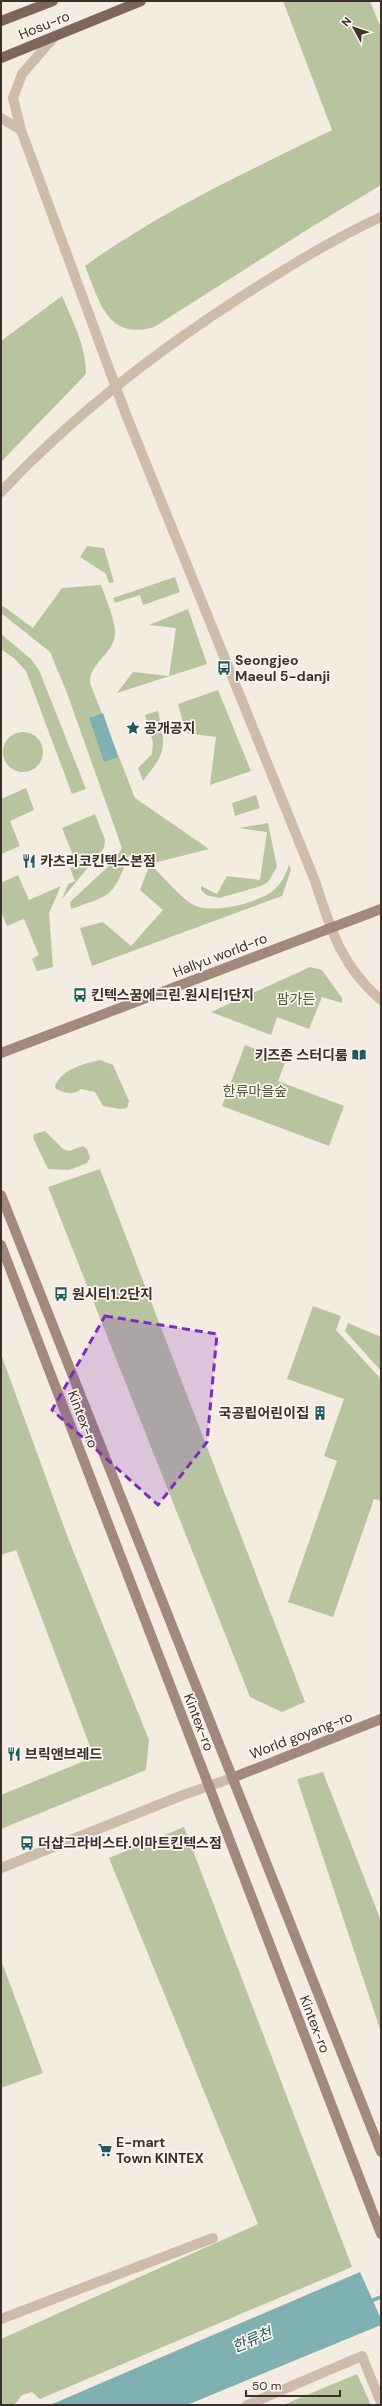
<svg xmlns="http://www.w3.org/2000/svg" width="382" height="2406" font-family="'DM Sans','Noto Sans KR',sans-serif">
<rect width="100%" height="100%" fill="#f4ebe1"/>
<path fill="#b8c4a0" d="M283 1H370L381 28V185L318 223 154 327C107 341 99 300 85 266 162 210 247 172 332 130Z
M62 296C73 322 86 346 86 374L1 462V341Z
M87 546 104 548 114 582 109 583 106 574 80 557Z
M175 577 180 592 143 605 140 595 115 603 113 598Z
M101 585C106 599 113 615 115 629 118 652 89 662 90 683L135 798 209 849 150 864C162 875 182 900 196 906 214 914 264 902 277 887 283 881 286 873 289 865L291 870 282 896 92 966 80 928 103 922 131 946 163 910 140 890 150 864 129 855C112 898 113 894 71 909L70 902 114 861 122 848 67 693 50 652 1 613V607L3 606 33 628 62 588Z
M188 609 207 664 117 693 133 672 169 676 176 628 149 625Z
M1 634 31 659 39 670 86 789 72 794 26 671 15 659 1 649Z
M218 690 251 771 210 785 216 737 186 733 178 704Z
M158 711C166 749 167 750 143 781L138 768 152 754 153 742 145 715Z
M3 752a20 20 0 1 1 40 0a20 20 0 1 1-40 0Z
M26 788 34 810 10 821 20 846 1 854V799Z
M256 795 260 808 235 816 232 803Z
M95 814 105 840 104 848 62 899 68 884 75 881 70 868 77 865 62 828Z
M268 823 277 867 268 882 261 886 219 898 206 895 201 890V886L217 894 227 876 260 880 267 832 239 828Z
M18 875 29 900 61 886 49 913 53 967 37 971 32 959 39 955 24 919 7 926 1 911V883Z
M310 967 322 970 342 998V1003L322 997 309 1029 277 1017 271 1035 211 1012Z
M245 1045 286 1060 278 1081 344 1106 329 1146 222 1106Z
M100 1060 113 1065 129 1101 127 1108 120 1109 103 1106 95 1092 81 1089C73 1096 65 1093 56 1089L55 1086C62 1069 83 1064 100 1060Z
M45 1131 63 1149 69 1151 83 1146 87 1149 90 1158 87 1163 69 1170 48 1169 33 1138 34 1134Z
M100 1169 305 1702 282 1712 250 1697 48 1187Z
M313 1306 341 1316 336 1330 381 1379V1501L374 1499 333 1617 288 1602 337 1461 324 1456 344 1399 287 1379Z
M348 1323 381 1337V1371L345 1331Z
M1 1354 68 1538 149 1740 146 1770 1 1829V1795L94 1757 16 1550 1 1555Z
M323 1772 381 1921V2032L297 1779Z
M184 1827 352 2267 40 2399 32 2392 22 2395 14 2405H1V2339L258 2224 109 1858Z
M1 1960 43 2073 1 2088Z
M357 2374 371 2405H283Z"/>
<path fill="#7fb0b2" d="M103 713 118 757 104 762 89 718Z
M360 2272 381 2319V2325L187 2405H50Z"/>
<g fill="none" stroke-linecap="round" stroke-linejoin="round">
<path stroke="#7fb0b2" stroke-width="4" d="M368 2302 381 2297"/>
<path stroke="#cdbbac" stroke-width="10" d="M55 36 22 74 13 98 21 130 125 412 315 881C331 930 341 966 381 1000
M1 118 21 130
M1 492C74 414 158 350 247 293 290 266 335 238 381 217
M1 1868 183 1795 232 1778
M1 2319 213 2238
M247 2405 362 2356 381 2403"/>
<path stroke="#a18a7d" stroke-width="10" d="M1 1053 381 909
M1 1195 381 2152
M1 1245 381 2234
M232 1778 381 1719"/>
<path stroke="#7d675c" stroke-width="10" d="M1 21 53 1
M1 58 141 1"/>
</g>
<path fill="#7b2cbf" fill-opacity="0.2" stroke="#7b2cbf" stroke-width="3" stroke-dasharray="8 5" stroke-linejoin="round" d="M105 1316 217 1334 207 1442 158 1505 52 1410Z"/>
<defs>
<symbol id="bus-bare" viewBox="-9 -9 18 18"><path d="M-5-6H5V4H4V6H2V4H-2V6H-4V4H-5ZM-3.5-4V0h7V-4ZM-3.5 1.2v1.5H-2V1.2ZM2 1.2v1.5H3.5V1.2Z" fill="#1f5a5e" stroke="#fbf5ee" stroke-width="2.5" paint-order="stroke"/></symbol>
<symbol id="sight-bare" viewBox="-9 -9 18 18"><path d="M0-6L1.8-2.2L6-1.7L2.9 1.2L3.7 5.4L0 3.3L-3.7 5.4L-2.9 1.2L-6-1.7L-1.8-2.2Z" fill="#1f5a5e" stroke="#fbf5ee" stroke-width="2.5" paint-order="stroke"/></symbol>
<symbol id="restaurant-bare" viewBox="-9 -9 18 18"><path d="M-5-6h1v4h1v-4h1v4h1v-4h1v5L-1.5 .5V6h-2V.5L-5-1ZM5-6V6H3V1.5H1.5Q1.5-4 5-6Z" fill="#1f5a5e" stroke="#fbf5ee" stroke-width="2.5" paint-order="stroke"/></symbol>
<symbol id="library-bare" viewBox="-9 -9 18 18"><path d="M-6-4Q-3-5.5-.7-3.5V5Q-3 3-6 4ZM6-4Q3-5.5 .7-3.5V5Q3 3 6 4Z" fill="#1f5a5e" stroke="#fbf5ee" stroke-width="2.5" paint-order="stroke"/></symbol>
<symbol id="building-bare" viewBox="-9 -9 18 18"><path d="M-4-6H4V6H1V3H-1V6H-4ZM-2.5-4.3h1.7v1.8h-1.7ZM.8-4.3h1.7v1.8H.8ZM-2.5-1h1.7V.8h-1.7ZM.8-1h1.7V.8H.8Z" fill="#1f5a5e" stroke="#fbf5ee" stroke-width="2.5" paint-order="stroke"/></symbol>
<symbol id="supermarket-bare" viewBox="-9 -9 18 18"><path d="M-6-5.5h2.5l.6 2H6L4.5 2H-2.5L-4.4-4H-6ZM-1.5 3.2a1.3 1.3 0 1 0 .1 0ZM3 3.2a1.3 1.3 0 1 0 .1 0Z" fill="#1f5a5e" stroke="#fbf5ee" stroke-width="2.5" paint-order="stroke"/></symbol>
</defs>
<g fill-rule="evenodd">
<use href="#bus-bare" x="214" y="658" width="20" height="20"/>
<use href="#sight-bare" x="123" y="718" width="20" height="20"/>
<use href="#restaurant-bare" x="19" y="851" width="20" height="20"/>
<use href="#bus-bare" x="70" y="985" width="20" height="20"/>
<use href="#library-bare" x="349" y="1045" width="20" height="20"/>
<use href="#bus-bare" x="51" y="1284" width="20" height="20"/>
<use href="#building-bare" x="310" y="1403" width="20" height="20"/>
<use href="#restaurant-bare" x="4" y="1744" width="20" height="20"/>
<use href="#bus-bare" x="17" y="1833" width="20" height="20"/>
<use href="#supermarket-bare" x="95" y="2140" width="20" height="20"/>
</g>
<g text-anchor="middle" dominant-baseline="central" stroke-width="3.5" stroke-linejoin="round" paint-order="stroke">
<g font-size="14" fill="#3b302b" stroke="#fbf5ee">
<text transform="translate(44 25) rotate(-22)">Hosu-ro</text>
<text transform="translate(220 955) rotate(-21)">Hallyu world-ro</text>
<text transform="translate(83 1419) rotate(69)">Kintex-ro</text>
<text transform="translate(199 1722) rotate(69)">Kintex-ro</text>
<text transform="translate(301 1735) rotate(-21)">World goyang-ro</text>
<text transform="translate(315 2024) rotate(69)">Kintex-ro</text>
</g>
<g font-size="14" font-weight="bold" fill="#3b302b" stroke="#fbf5ee" text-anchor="start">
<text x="235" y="660">Seongjeo<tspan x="235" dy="16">Maeul 5-danji</tspan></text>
<text x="144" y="728">공개공지</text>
<text x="40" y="861">카츠리코킨텍스본점</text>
<text x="91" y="995">킨텍스꿈에그린.원시티1단지</text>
<text x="348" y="1055" text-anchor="end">키즈존 스터디룸</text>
<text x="72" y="1294">원시티1.2단지</text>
<text x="309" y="1413" text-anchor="end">국공립어린이집</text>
<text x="25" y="1754">브릭앤브레드</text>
<text x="38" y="1843">더샵그라비스타.이마트킨텍스점</text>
<text x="116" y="2142">E-mart<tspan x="116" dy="16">Town KINTEX</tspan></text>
</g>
<g font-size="14" fill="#4a5a2e" stroke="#fbf5ee">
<text x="296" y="999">팜가든</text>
<text x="255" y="1091">한류마을숲</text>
</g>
<g font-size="15" font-style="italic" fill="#1f5a5e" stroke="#fbf5ee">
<text transform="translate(252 2340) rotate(-23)">한류천</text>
</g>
</g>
<rect width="382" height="2406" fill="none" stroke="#3b302b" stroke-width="4"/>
<g transform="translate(354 28) rotate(310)" stroke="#fbf5ee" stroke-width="3" paint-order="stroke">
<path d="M0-3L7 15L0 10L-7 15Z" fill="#3b302b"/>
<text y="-6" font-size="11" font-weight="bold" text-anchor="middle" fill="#3b302b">N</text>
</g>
<path d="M246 2390v6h94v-6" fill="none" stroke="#3b302b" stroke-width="2"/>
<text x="252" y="2390" font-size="12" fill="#3b302b" stroke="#fbf5ee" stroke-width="3" paint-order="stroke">50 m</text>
</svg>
